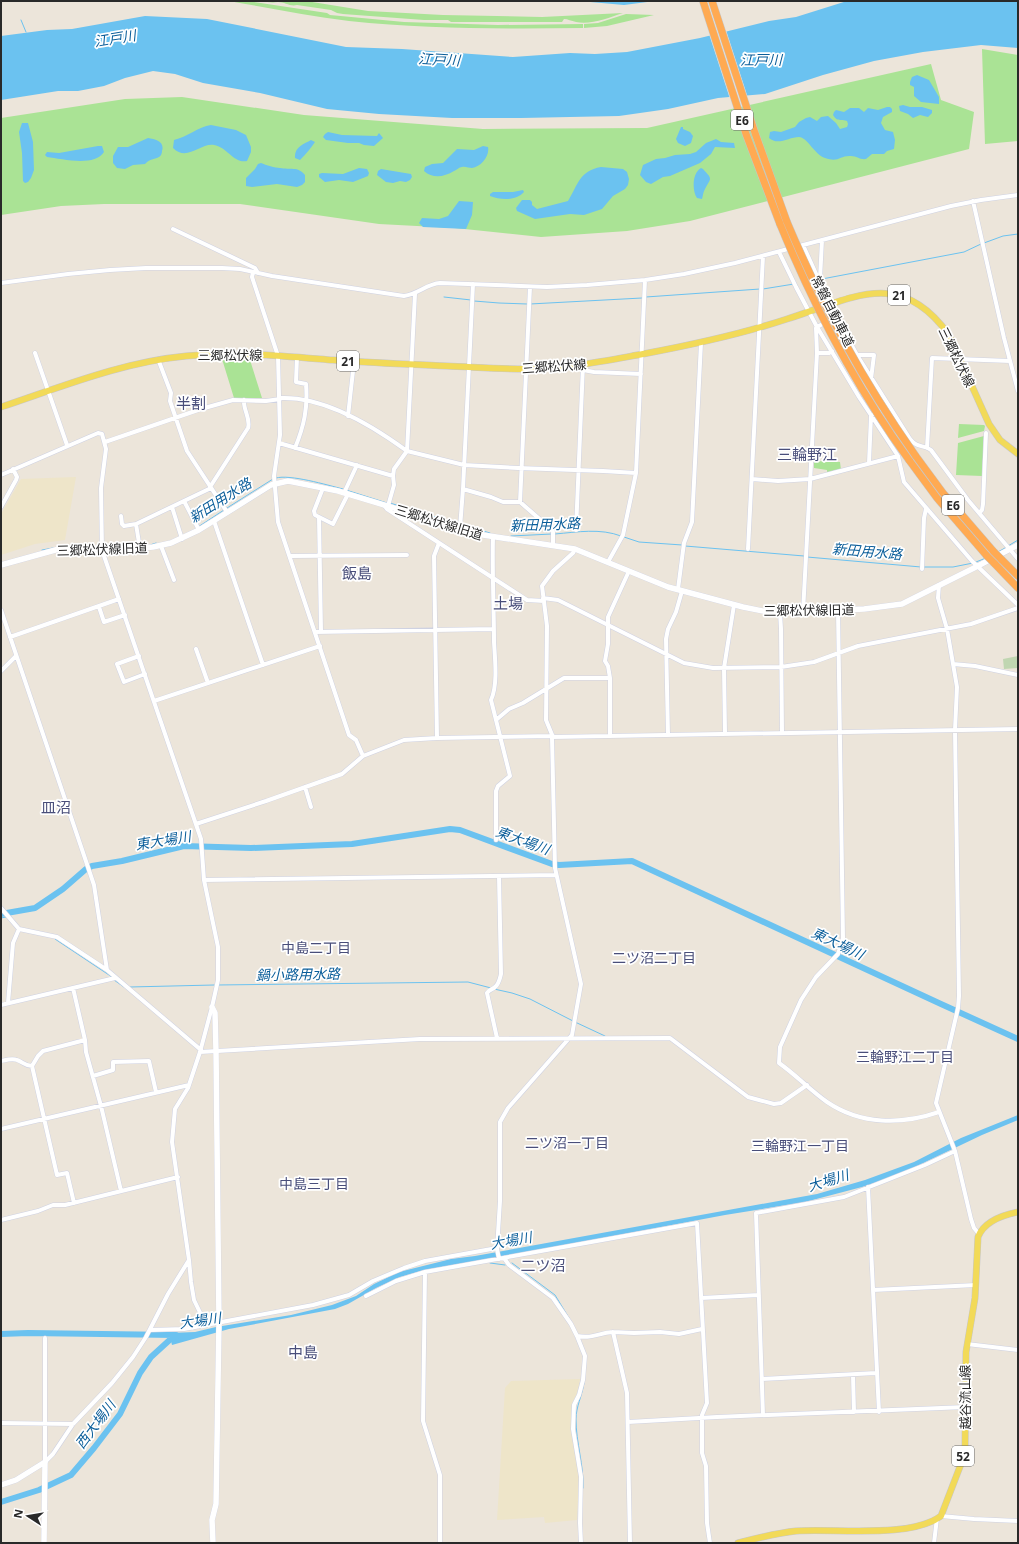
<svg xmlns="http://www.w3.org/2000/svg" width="1019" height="1544" font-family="'Open Sans','Noto Sans JP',sans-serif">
<rect width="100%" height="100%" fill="#ece5da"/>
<path fill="#eee5c9" d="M76 477 65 540 35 544 1 555V514L21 479Z
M580 1379 578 1392 572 1403 571 1430 579 1476 577 1520 545 1523 544 1517 497 1520 505 1388 511 1381Z"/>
<path fill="#aae395" d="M229 1H247L327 13 330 15 404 22 498 25 583 24V28C505 29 427 29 349 21 309 16 269 8 229 1Z
M261 1H306L368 11 443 15 542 17 623 13C608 18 591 25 576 22 571 21 568 19 564 19L562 22H451L448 20H424L343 14 337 13 331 10 297 5C290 7 285 2 278 2 272 3 267 2 261 1Z
M626 14 654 15 607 26 584 28V24L598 23Z
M982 49 1018 55V141L985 144Z
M931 64 941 100 974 112 969 149 690 221 627 231 541 237 455 228 379 224 240 204H104L61 206 1 215V118L125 99 182 97 304 115 483 129 647 128Z
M222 359 250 360 262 398H234Z
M959 424 984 425 985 426 984 431 958 438Z
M984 436 982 476 956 475 958 443Z
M814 461 840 462 841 470 827 473V470L814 468Z"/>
<path fill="#c0d6b1" d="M1018 656V668L1004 669 1003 659Z"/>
<path fill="#6bc2f0" d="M579 1H655L624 5Z
M847 1H1018V48L981 45 923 52 874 61 823 75 765 94 718 98 668 109 619 116 521 118H452L379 114 327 109 260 93 203 83 175 74 153 71 125 78 104 86 78 91H58L1 100V36L47 30 72 29 145 16 207 19 346 47 402 49 513 57 570 53 595 54 627 52 700 38 769 21 796 17Z
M917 75 929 80 939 97V104L921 102 914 96V87L910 85V82L912 77Z
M903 105 910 107H922L932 110V113L928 117 920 115 913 118 908 114 900 111 899 106Z
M887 107H890L892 109V112L883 117 881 123 885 130 893 132 895 140 894 149 887 151 884 154H872L866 159C860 160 857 156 851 156 840 155 839 163 825 158 815 155 807 137 799 137 789 137 778 146 769 138L770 132 774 131 781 132 795 127 799 122 806 118 810 117 817 121 821 117 828 116 836 123 840 129 847 127 848 124 847 121C840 118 838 123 833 115L834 112 836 110 844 112 850 108H859L864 112 868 108 878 110Z
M22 123H28L33 142 34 170 31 178 28 182 25 183 23 181 22 153 19 132Z
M211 125 236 130 246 135 251 147V152L247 161C234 164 227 147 214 145 200 143 187 162 173 148L174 140C187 137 198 127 211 125Z
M681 127H683V129L690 132 693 136 691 143 685 146 678 143 676 139Z
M328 132 342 135 377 136 379 133 383 138 374 146 364 145 359 143H348L326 140 323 137 325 134Z
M148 138C156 139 165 142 162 151 162 153 161 156 159 157 153 160 151 158 145 164L133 165 125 169 117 168 113 163V156L118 147H128Z
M716 139 721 142 734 143 735 148 715 147 711 154 700 163 670 176 663 177 651 184 646 182 640 175 643 165 656 159 665 158 675 155 690 154 696 152 706 143Z
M311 140 315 142C311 148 306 154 300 160L295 158C294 147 304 144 311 140Z
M98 146H102L104 152C95 167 62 159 47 157L45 155 47 152 59 153Z
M483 146 488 147C490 156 481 167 472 168 469 168 465 166 462 167 459 167 457 170 454 171 444 177 433 179 424 171L425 167 432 164 443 163 457 149 474 150Z
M261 163C266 165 275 168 280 168 290 170 298 166 305 175V182L302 185 297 187 277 184 252 187 246 186V178L255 169 258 164Z
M601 167 623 169 627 172 629 179 628 185 625 189 613 196 602 209 584 215 570 214 535 219 517 211 516 208 522 200H530L532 202V205L537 209 568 201C578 185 579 171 601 167Z
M359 168 367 169 369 173 368 176 353 182 339 180 325 182 319 177V174L322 173 343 174Z
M701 168 703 169C713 180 711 177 705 189 703 192 703 196 702 199L697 198C692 191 692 173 701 168Z
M381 169 411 174 412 177 410 180 406 182 400 181 393 183 386 182 377 175 378 171Z
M523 190 524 192C516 201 501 200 490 196V194L493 192H513Z
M459 201 473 202 472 215 466 229 423 227 419 223 422 218 439 219 448 216Z
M1018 1115V1120L982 1135 898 1175 862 1187 805 1202 725 1215 506 1256 424 1270 400 1277 376 1288 348 1304 335 1309 229 1329 172 1345 169 1333 195 1332 216 1327 291 1315 332 1305 356 1296 374 1284 399 1272 451 1259 475 1256 817 1194 865 1180 914 1162 961 1138Z"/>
<path fill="#ece5da" d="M726 30 748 98 730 99 709 34Z"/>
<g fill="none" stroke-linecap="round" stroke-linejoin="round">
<path stroke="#6bc2f0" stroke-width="1" d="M21 20 26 32
M984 243 1003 236 1018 234
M822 279 964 252 981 244
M763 289 794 284
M444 297 471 300
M646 297 760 289
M474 301 499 303 527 304
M530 304 642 298
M276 478C290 474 327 485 343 489
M346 490 387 503
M390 503 458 524
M227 508 273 479
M463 525 490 533
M198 527 224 510
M555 534C578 532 600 528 621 536
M511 536 552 534
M624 537 639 542 682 545
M150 545 156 543
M68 546 79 545
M685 546 804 556
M1008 546 1018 540
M42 550 53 548
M998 552 1005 548
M807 557 921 567
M976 562 986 558
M924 567H953L973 563
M1 918 6 917
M55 939 112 977
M114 980 124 987
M217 985 468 982 491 988
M130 987 214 985
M494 989 512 993 530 999 573 1021
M575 1022 605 1036
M490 1263 505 1265
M512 1263 555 1295 569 1318
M583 1488C584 1465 576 1443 576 1419 576 1407 582 1396 584 1383"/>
<path stroke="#6bc2f0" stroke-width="6" d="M1 914 35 908 63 889 86 869 92 866 122 861 184 846 251 848 352 844 450 829 460 830 552 864 559 865 632 861 941 1004 1018 1039
M1 1334 28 1333 176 1335
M1 1502 39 1490 71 1475 94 1448 120 1414 140 1373 151 1357 174 1336H177"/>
<defs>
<path id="street" d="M973 201 1004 338 1018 391
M173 229 255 268 258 273
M803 245 831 307 857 355 910 439C918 449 923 444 931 450L968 500 1018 559
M779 252 796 287 817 327 859 397 898 456 904 482 972 561 1018 605
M253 272 252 277 278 356 280 435 274 476 278 522 349 735 356 740 363 756
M820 279 822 240
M1 283 68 274 110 270 146 268H222L240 269 272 276 404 296C419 294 426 284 440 283L547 287 587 285 645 280 684 274 735 263 951 206 981 200 1018 195
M35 353 67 445
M817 353H829L832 351
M857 355H874L871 379
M158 359 171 393 170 401 187 451 227 512
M583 370 594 372 641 374
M280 398C323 396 373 426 407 451L415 294
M348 416 354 362
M105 442 201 409 233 400 266 401 280 399
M279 443 393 476
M295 448C304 426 308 408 306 384L296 382 297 357
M927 448 932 358 1010 361
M869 463 871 416 884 406
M1 475 98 433 102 434 106 449 101 488 102 550 201 839 204 880 218 947V980L212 1007 200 1052 188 1088 175 1109 172 1142 189 1260 168 1294 146 1337 133 1357 112 1383 73 1424 53 1454 45 1462
M752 479 778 481 810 479 898 456
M210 487 248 428C251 419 243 410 244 400
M463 489 491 497 503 502H520L551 529 553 532V545
M344 493 357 465
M184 501 199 530
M520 502 530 287
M384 505 387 509 493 578
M388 506 394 485 393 476 394 469 407 451 464 465 518 468 603 471 636 473
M1 507 16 480 17 477 13 469
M172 507 182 539
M979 513 982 510 983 504 986 433
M121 516 122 524 124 526 136 524 211 488
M319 517 315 515 314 511 323 488
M214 521 263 665
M136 524 140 549
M460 528 463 489 473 284
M576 530 583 365
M493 537C492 572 494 607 494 642 495 659 498 685 491 700L510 776 498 786 496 791V840
M161 546 174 580
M748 549 763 256
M290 556 407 555
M608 562 623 535 636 473 645 280
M922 569 924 518 926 509
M493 578 527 600 544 601
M939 585 938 598 947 629 957 687 955 730 959 996 958 1008 936 1103 955 1151 971 1219 974 1228 979 1234
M678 589 684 543 692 522 701 343
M543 598 558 600 684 663 713 668 781 667 814 662 858 646 971 624 1018 608
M99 607 104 622 125 615
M1 610 94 885 107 970
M838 610 843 938 838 954 816 977 801 1000 780 1047 779 1063C796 1075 810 1090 827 1102 861 1125 901 1125 939 1112
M803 612 817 353 816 328 817 327 834 318
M780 613 781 629 782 733
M321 631 319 517 333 524 348 494
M315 632 494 629
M10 637 119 599
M196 649 208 683
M139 656 117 664 124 682 145 674
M953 664 975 666 1018 675
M1 671 16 656
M154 701 320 646
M496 720 509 709 523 703 564 678H610
M725 733 724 668 734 605
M610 735V678L608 666 605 661 608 644V617L629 571
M668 735 666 639 668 629 676 612 682 591
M553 737 546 720 547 626 542 586 553 571 573 553 575 549
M437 738 434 556 439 543
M305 787 311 807
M196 824 266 801 342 774 363 756 404 740 437 738 553 736
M204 880 556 875
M1 908 19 929 57 937 107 970 201 1050
M73 988 85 1040 86 1052 101 1106 121 1191
M8 1003 13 943 19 929
M1 1005 115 978
M497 1038 487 993C490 989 492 990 495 987 499 984 500 978 501 974L499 876
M200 1052 420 1039 670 1038 748 1097 774 1104 781 1103 807 1085
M1 1061C6 1060 12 1058 17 1060 23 1062 25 1066 32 1066
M93 1076 113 1070V1062L149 1061 156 1092
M1 1129 189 1085
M868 1187 879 1412
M74 1203 67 1173 57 1175 32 1066 38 1056 43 1051 85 1040
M1 1220 38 1211 53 1205H65L178 1177
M504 1258 509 1265 553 1298 571 1324 577 1336 585 1356 583 1380 579 1395 574 1405 573 1429 581 1477 580 1523 581 1543
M499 1259 497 1249 500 1201V1122L508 1108 572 1035 581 984 555 868 552 737 1018 729
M189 1260 191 1282 194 1300 206 1325
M425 1272 423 1421 440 1475V1543
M873 1290 976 1285
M366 1296 396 1281 425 1272 697 1223 707 1403 702 1415V1453L706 1466 707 1523 710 1543
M701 1298 759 1295
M150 1330 184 1329 313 1305 349 1295 373 1281 404 1268 425 1261 497 1248
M577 1336C593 1339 598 1333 613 1332
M967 1344 1018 1350
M853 1375 854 1412
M762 1379 876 1373
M763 1415 756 1213 844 1197 925 1165 955 1151
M628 1422 717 1417 966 1407
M1 1423 73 1424
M45 1462V1338
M941 1516 974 1519 1018 1521
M630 1543 627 1393 613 1332 634 1333 660 1332 679 1334 702 1329
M934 1543 937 1518"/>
<path id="secondary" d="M1 565 59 549 83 548 118 550 153 547 171 543 199 530 271 485 288 481 338 491 483 535 575 549 668 587 743 607 768 612H803L864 609 902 604 974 568 1018 545
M212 1007 215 1013 216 1051 219 1322 216 1504 212 1520 213 1543
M1 1485 16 1480 45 1462
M44 1543 45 1462"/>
<path id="primary" d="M1 407C61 387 122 362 186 356 235 351 284 356 333 360 371 363 409 364 447 366 473 367 499 369 526 369 565 369 604 361 643 354 691 345 739 335 787 319 851 299 900 266 949 335L989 424 1000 440 1018 454
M738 1543C757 1538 776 1533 796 1531 834 1528 910 1539 941 1516L961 1464 965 1448 966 1352 975 1298 978 1237C984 1222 1003 1215 1018 1212"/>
<path id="highway" d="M703 1 746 134 780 224
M712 1 755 133 787 222
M915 455 943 493 994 552
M909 460 937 498 987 556
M1001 559 1018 576
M994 563 1018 588"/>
</defs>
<use href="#street" stroke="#cfd2e2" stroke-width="5"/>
<use href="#secondary" stroke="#cfd2e2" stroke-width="6"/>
<use href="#primary" stroke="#c7c7c7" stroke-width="7"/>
<use href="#highway" stroke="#c7c7c7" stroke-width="8"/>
<use href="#street" stroke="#fff" stroke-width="4"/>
<use href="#secondary" stroke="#fff" stroke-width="5.5"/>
<use href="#primary" stroke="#f2da58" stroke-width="6"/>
<use href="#highway" stroke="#ffaa52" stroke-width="7"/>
<defs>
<path id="highway-bridge" d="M787 222C823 307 862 380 915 455
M780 224C814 307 856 387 909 460
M994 552 1001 559
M987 556 994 563"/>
</defs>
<use href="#highway-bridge" stroke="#c7c7c7" stroke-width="8" stroke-linecap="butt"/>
<use href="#highway-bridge" stroke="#ffaa52" stroke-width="7"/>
</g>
<g text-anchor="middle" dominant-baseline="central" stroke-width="3.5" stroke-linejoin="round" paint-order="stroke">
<g fill="#fff" stroke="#696969" stroke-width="1">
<rect x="731" y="110" width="22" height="20" rx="3"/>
<rect x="888" y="285" width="22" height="20" rx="3"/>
<rect x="337" y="351" width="22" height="20" rx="3"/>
<rect x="942" y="495" width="22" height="20" rx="3"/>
<rect x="952" y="1446" width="22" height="20" rx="3"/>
</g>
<g font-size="12" font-weight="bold" fill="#292929">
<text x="742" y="120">E6</text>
<text x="899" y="295">21</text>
<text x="348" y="361">21</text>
<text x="953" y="505">E6</text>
<text x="963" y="1456">52</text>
</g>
<g font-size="13" fill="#292929" stroke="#fff">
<text transform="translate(833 311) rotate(63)">常磐自動車道</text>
<text x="230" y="355">三郷松伏線</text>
<text transform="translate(957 357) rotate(64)">三郷松伏線</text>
<text transform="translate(554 366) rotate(-4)">三郷松伏線</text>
<text transform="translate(439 522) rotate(17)">三郷松伏線旧道</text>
<text transform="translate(102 549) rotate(-2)">三郷松伏線旧道</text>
<text transform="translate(809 610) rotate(-1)">三郷松伏線旧道</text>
<text transform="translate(965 1397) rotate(-90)">越谷流山線</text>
</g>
<g font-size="14" font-style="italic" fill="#0b5e9a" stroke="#fff">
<text transform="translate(115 38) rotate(-9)">江戸川</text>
<text transform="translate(439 59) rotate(3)">江戸川</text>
<text x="761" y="59">江戸川</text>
<text transform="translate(220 500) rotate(-32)">新田用水路</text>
<text transform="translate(545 524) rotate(-2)">新田用水路</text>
<text transform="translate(867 551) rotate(5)">新田用水路</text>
<text transform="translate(163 840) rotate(-9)">東大場川</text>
<text transform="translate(523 840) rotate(20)">東大場川</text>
<text transform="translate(838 943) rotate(25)">東大場川</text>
<text transform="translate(298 974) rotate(-1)">鍋小路用水路</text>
<text transform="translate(828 1180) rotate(-17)">大場川</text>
<text transform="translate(511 1240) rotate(-10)">大場川</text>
<text transform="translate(200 1320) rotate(-8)">大場川</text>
<text transform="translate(95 1424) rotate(-53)">西大場川</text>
</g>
<g font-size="14" fill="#494e7a" stroke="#fff">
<text x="316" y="947">中島二丁目</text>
<text x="654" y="957">二ツ沼二丁目</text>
<text x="905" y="1056">三輪野江二丁目</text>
<text x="567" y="1142">二ツ沼一丁目</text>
<text x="800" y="1145">三輪野江一丁目</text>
<text x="314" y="1183">中島三丁目</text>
</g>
<g font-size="15" fill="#494e7a" stroke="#fff">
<text x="191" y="403">半割</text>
<text x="807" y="454">三輪野江</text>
<text x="357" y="573">飯島</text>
<text x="508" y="603">土場</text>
<text x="56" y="807">皿沼</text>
<text x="543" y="1265">二ツ沼</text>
<text x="303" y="1352">中島</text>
</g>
</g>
<rect width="1019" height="1544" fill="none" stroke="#292929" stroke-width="4"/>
<g transform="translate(28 1516) rotate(282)" stroke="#ffffff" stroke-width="3" paint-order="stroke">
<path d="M0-3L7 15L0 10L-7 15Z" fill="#292929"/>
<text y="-6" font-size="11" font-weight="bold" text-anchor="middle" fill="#292929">N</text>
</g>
</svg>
